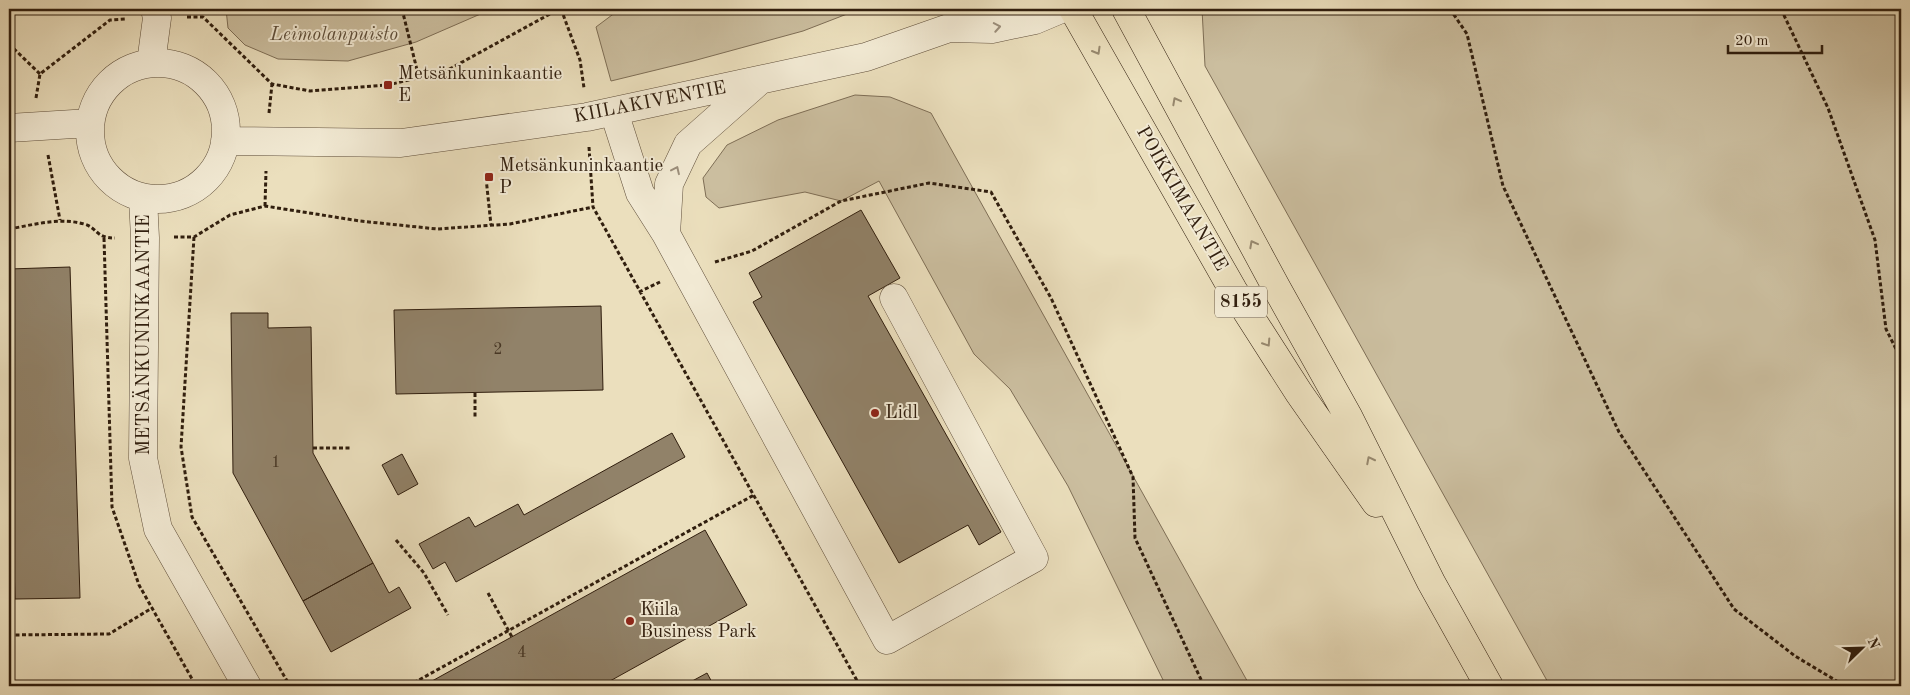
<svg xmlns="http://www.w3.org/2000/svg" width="1910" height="695" font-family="'Old Standard TT',serif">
<rect width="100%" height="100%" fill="#ebdfbd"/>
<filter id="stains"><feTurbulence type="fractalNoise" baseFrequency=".004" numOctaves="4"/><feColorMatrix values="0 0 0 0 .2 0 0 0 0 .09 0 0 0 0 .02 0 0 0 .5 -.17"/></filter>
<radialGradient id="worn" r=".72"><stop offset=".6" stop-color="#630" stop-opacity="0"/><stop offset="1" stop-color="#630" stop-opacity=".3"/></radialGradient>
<path fill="#cbbe9f" stroke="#7e6e56" d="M226 9H492L416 42 348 61 278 59 245 45 228 28Z
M620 9H860L803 31 693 61 611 81 596 27Z
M1202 9H1901V686H1550L1205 66Z
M855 95 890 97 931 113 1250 686H1166L1068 486 1010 389 974 354 879 181 841 201 805 192 719 208 706 197 703 178 727 145 778 120Z"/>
<path fill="#918269" stroke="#301e0e" d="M861 210 900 278 868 296 1001 532 979 545 968 525 899 563 753 302 762 297 749 273Z
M70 267 80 598 15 599 9 389V269Z
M601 306 603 390 396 394 394 310Z
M231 313H268V328L311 327 313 453 373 563 303 601 233 473Z
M672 433 685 457 456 582 445 562 433 569 419 544 469 517 475 527 518 504 524 515Z
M402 454 418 484 398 495 382 465Z
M705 530 747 605 601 686H423Z
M373 563 389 593 399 587 411 608 331 652 303 601Z
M707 673 714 686H683Z"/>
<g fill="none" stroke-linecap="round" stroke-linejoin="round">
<defs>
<path id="minor" d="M151 63 157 18 155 9
M90 131a68 68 0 1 1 136 0a68 68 0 1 1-136 0Z
M614 112 640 193 666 234 887 640 1034 558 894 298
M9 128 90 123
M225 141 401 143 587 117 866 57 949 28 992 29 1035 20 1061 9
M143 198 145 238 143 458 158 529 247 686
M666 234 669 184 688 144 758 82"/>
<path id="major" d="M1073 9 1233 290 1299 393 1376 503
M1126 9 1276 287 1348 416 1431 582 1489 686"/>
</defs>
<use href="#minor" stroke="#5f4e3a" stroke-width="29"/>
<use href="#major" stroke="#301e0e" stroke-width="29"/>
<path stroke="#301e0e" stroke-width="3" stroke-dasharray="4 2.5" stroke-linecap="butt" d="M402 9 419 78
M561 9 580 60 584 88
M1450 9 1467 34 1503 186 1619 432 1734 609 1795 656 1845 686
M1781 9 1828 108 1875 240 1886 329 1901 359
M187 17H203L272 84 310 91 388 85 446 71 559 9
M9 44 40 74
M36 98 40 74 110 20 126 19
M269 113 272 84
M589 147 593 207 860 686
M48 155 60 220
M486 178 491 225
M265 206 266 171
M9 229C33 225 59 217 84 224 98 228 95 238 115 238
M174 237H194L230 215 265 206 360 221 437 229 510 224 593 207
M194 237 181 447 192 517 290 686
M104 238 112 507 139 585 196 686
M715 262 752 251 841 201 929 183 991 192 1051 298 1133 477 1135 538 1204 686
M639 292 660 282
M475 393V419
M313 448H351
M396 540 424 573 448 615
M488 593 512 637
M9 635 109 634 152 608
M408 686 754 495"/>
<use href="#minor" stroke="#f2ead4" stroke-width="28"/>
<use href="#major" stroke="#ebdfbd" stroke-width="28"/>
</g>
<defs><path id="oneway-chevron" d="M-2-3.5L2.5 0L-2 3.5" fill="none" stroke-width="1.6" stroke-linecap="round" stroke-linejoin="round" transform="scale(1.25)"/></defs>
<g stroke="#9b8e7b">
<use href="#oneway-chevron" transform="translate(997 27) rotate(-10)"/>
<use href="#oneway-chevron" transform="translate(676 170) rotate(-65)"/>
</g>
<g stroke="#97886e">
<use href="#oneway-chevron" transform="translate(1097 51) rotate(60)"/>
<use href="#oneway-chevron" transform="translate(1176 101) rotate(-118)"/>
<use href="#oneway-chevron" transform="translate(1253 244) rotate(-118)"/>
<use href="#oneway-chevron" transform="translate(1267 343) rotate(57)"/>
<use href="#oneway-chevron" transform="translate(1370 460) rotate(-117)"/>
</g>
<g fill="#8f2418" stroke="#f2ead4" stroke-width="2">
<rect x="383" y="80" width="10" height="10" rx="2.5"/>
<rect x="484" y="172" width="10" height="10" rx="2.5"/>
<circle cx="875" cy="413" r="5"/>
<circle cx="630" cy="621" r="5"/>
</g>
<g text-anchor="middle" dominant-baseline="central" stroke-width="4" stroke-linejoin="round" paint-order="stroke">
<g font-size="16" fill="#483725">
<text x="498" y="350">2</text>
<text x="276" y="463">1</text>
<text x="522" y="653">4</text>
</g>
<rect fill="#f2ead4" stroke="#6a5b49" stroke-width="1" x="1215" y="286.5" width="52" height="31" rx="4"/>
<g font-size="18" font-weight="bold" fill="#301e0e">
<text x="1241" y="302">8155</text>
</g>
<g font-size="19" font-style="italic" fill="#5e4e3a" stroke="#f2ead4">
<text x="334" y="35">Leimolanpuisto</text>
</g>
<g font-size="19" fill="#301e0e" stroke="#f2ead4" text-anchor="start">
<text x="398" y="74">Metsänkuninkaantie<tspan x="398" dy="22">E</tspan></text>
<text x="499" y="166">Metsänkuninkaantie<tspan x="499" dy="22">P</tspan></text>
<text x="885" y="413">Lidl</text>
<text x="640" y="610">Kiila<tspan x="640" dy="22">Business Park</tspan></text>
</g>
<g font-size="19" fill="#301e0e" stroke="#f2ead4">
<text transform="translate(650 103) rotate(-11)">KIILAKIVENTIE</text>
<text transform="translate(1181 199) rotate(60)">POIKKIMAANTIE</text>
<text transform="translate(144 335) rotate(-90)">METSÄNKUNINKAANTIE</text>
</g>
</g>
<rect width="1910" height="695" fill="none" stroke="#ebdfbd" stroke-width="30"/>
<rect x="10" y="10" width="1890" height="675" fill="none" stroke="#301e0e" stroke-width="2.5"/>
<rect x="15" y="15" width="1880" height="665" fill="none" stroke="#301e0e"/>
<g transform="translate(1862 648) rotate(67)" stroke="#f2ead4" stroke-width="4" paint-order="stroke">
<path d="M0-4L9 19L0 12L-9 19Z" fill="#301e0e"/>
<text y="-8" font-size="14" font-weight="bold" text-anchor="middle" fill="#301e0e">N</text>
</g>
<path d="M1728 45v8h94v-8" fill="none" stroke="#301e0e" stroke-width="2.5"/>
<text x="1735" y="45" font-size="15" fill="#301e0e" stroke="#f2ead4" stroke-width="4" paint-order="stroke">20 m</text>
<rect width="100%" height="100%" filter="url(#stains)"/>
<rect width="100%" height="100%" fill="url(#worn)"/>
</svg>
